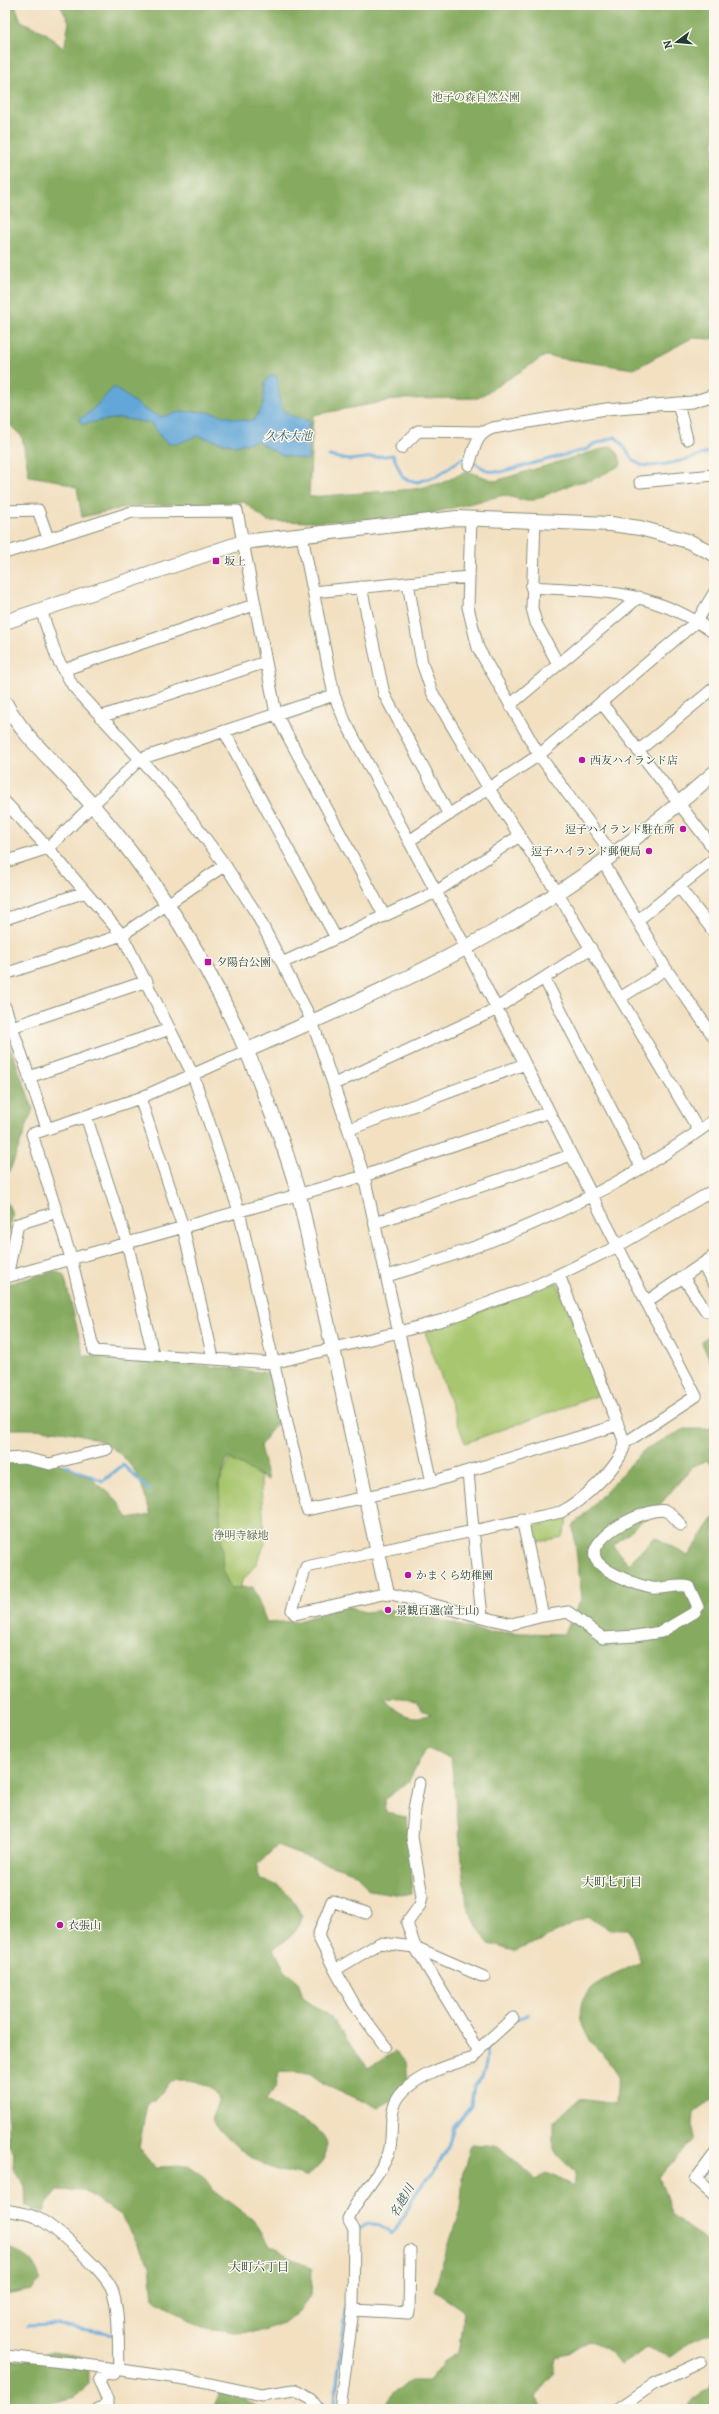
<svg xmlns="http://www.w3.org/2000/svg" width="719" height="2414" font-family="Alegreya,'Noto Serif JP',serif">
<rect width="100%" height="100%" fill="#fbf7ec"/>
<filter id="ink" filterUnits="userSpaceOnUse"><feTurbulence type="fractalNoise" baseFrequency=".025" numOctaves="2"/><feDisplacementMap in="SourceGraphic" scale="8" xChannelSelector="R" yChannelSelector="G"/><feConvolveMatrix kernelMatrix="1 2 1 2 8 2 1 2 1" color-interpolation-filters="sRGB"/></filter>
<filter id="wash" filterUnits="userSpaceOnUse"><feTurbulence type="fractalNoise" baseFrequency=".012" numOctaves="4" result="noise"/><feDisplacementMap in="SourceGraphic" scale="16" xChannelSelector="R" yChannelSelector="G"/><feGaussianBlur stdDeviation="0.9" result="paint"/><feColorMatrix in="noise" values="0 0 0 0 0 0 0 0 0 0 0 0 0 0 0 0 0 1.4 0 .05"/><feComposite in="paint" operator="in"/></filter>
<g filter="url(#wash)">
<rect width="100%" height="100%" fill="#f2e0c1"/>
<path fill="#a8c66e" stroke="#648251" d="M557 1282 602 1394 465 1443 425 1332Z
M233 1454 260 1469 265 1544 256 1564 241 1583 245 1609 254 1630 218 1567 217 1487Z
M568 1518 562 1537 532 1543 529 1527Z"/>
<path fill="#86ab61" stroke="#52744a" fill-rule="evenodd" d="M5 5H15L21 21 46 33 64 49 69 22 60 5H601L627 14V5H714V339L692 338 634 369 545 356 478 398 399 399 313 415 309 497 415 489 442 483 467 471 495 481 612 446 619 455 621 465 592 480 574 483 534 500H521L504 495 420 516 319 522 267 521 244 502 132 506 82 517 77 488 59 481 29 476 22 437 5 420Z
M5 1032 33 1109 11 1168 5 1178Z
M5 1198 13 1215 5 1245Z
M54 1271 64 1275 84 1356H120L269 1373 280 1422 273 1427 260 1446 268 1480 228 1458 219 1483 223 1572 231 1588 253 1587 267 1623 298 1621 347 1606 364 1612 398 1609 484 1632 564 1634 582 1598 573 1526 645 1449 685 1429H709L714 1424V1468L706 1460 691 1468 658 1507 613 1546 628 1564 655 1537 688 1556 714 1517V2098L694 2113 692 2140 659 2177 673 2216 712 2246 714 2245V2331L692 2341 670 2357 647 2348 621 2365 607 2348 589 2340 569 2353 556 2356 553 2374 536 2397 544 2409H383L393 2392 411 2382H428L445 2361 458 2353 464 2311 434 2291 460 2208 464 2170 471 2144 498 2146 536 2179 547 2173 574 2186 576 2173 554 2152V2121L579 2099 616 2104C616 2094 620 2077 614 2068 606 2055 590 2045 584 2029 567 1988 613 1975 641 1962L629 1929H610L588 1916 542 1940 514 1951 489 1944 477 1926 467 1905 451 1759 427 1747 408 1782 385 1799 386 1813 406 1817 412 1893 401 1895 369 1890 356 1873 292 1852 278 1845 257 1865V1873L260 1880C286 1885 289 1895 302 1916 300 1932 286 1940 274 1949L285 1971 298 1981 303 1998 330 2017 368 2068 395 2052 406 2062 408 2079 390 2101 378 2108 327 2085 310 2073 279 2072 276 2086 266 2100C274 2105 281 2111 289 2115 298 2120 309 2123 317 2129 338 2147 322 2164 306 2177 295 2173 282 2172 271 2168 246 2159 228 2139 211 2120L219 2099C210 2081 189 2078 171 2081L162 2093 147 2104 139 2147 155 2167 188 2166 203 2176 214 2191 252 2219 270 2246 312 2269 311 2296 299 2311 286 2322 260 2331 234 2332 202 2327 153 2298 150 2266 120 2215 83 2191 58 2190 48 2202 44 2212 26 2206 25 2186 13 2168 14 2152 8 2145V2108L5 2105V1457L58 1463 91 1478 117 1500 128 1519 151 1515C146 1501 143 1484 135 1472 108 1427 50 1429 5 1429V1285ZM385 1697 403 1698 418 1703 420 1709 431 1714C413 1722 395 1714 385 1697Z
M714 1332V1369L701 1341Z
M5 2246C26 2256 34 2259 41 2281L32 2290 5 2295Z
M52 2352 84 2357 89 2368V2384L74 2397 48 2404 43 2409H5V2360L23 2361Z
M714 2376V2409H686L694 2399 710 2389Z
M221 2391 252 2403 259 2409H213Z"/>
<path fill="#63a7d8" stroke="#417286" d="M271 375 277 376C281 407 274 413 309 421L308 460 281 455 256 441 235 446 198 436 176 444H170L162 439 151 423 119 418 82 424 79 419 89 413 114 387 144 409 161 417C176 411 197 410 213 413 227 416 239 421 254 420L263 405 265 382Z"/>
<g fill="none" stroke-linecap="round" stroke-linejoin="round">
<path stroke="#63a7d8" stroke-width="3" d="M329 456 349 460 393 455 403 478 417 482 437 476 463 458 468 459
M473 462 488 471 500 472 588 449 592 445 615 437C625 444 628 458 639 464 652 471 701 456 714 450
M64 1465 103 1481 123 1465 150 1491
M515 2020 528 2014
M357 2229 369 2223 380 2226 391 2234 396 2229 418 2189 437 2167 448 2147 454 2127 471 2105 474 2087 482 2077 486 2063 488 2046
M27 2326 53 2325 116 2334
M334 2409 348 2292"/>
</g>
</g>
<g filter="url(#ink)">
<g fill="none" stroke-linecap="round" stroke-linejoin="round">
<defs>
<path id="minor" d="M678 403 687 439
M401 448 418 431 482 432
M469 465C475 448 475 434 493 428L606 409 692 402 714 395
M640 482 714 475
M5 511 38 510 48 538
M471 518 468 607 478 648 539 755 613 855
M535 520 532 608 536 623 558 664
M302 536 334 695 345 721 466 948 639 1288 696 1396 625 1443
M5 553 132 512 237 511 276 714 384 915
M408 583 422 663 432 692 489 789 557 892 699 1131
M361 587 384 694 449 815
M531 587C602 591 654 590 714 633
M313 592 468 577
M41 610 57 658 73 686 174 796 225 865 256 913 312 1021 364 1176 432 1482
M63 670 254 605
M601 702 714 849
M510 705 639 597
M100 717 266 662
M224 731 336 938
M638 751 714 688
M5 802 48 848 122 935 193 1075 239 1211 307 1510 432 1482 618 1425
M409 841 539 755 697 621 714 593
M5 862 48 848 140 759 334 695
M603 862 666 969 714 1037
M679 887 714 932
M5 919 85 892
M638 920 714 859
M282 963 436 892 519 836
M5 974 122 935 225 865
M544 978 641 1167
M620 998 666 969
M5 1007 47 1128
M12 1027 147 981
M248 1050 140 1098 32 1134 71 1258 94 1351 273 1363 399 1332 443 1320 537 1285 618 1246 714 1190
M29 1077 170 1029
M334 1084 489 1013 591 948
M140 1098 183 1227 213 1358
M86 1116 127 1242 153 1354
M350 1129 525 1064
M57 1212 18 1224 7 1277 364 1176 549 1112
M375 1223 571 1155
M702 1264 714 1283
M387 1276C504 1242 615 1193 714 1120
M683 1277 706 1311
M646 1302 714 1256
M5 1459 24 1458 50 1464 107 1449
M468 1472 473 1529 474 1538 482 1617 387 1593 295 1614 292 1610 306 1567 561 1512C581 1502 622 1465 625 1443L559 1275
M543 1616 568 1612 603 1638 635 1636 661 1632 695 1612 698 1607 689 1587C679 1583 663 1590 652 1588 639 1586 598 1570 595 1557 589 1535 649 1506 666 1511 671 1512 677 1521 681 1525
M482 1617 512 1624 543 1616 522 1519
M419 1783 414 1809 412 1837 422 1896 420 1905 407 1923 415 1947 484 1977
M335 1970 318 1936 332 1901 366 1913
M385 2046 354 2004 335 1970 380 1943 415 1947 479 2052
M714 2155 696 2179 714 2195
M5 2210C15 2212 26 2213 35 2217 53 2224 102 2270 111 2287 120 2306 118 2348 119 2370
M353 2310 409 2313 410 2251
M5 2356 72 2363 192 2380 261 2395 294 2390 311 2399 318 2409
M97 2409 107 2405V2399L99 2381 104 2373 114 2374
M340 2409 353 2310 354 2230 348 2219C358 2195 378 2179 388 2155 394 2140 389 2122 394 2107 402 2079 450 2064 474 2058L480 2048 513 2018
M618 2409 654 2384 701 2362"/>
<path id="tertiary" d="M5 622 243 542 457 518 611 524 640 528 688 541 714 554
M5 703C19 728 39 748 58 768 81 792 102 815 122 841 205 947 261 1066 299 1195L387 1593
M248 1050C322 1017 396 986 467 947 555 899 639 840 714 773"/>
</defs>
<use href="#minor" stroke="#888e7a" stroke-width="13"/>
<use href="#tertiary" stroke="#888e7a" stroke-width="16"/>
<use href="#minor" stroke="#fff" stroke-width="11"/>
<use href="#tertiary" stroke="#fff" stroke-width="14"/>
</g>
</g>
<g fill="#b5179e" stroke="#fbf7ec" stroke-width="1.5">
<rect x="212" y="557" width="8" height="8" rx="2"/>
<circle cx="582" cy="760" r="4"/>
<circle cx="683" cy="829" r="4"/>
<circle cx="649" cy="851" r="4"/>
<rect x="204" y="958" width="8" height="8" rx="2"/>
<circle cx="408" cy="1575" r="4"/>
<circle cx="388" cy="1610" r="4"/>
<circle cx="60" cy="1925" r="4"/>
</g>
<g text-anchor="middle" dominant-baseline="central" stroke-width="3" stroke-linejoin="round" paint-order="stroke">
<g font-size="11" fill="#415f42" stroke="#fbf7ec">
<text x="476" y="97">池子の森自然公園</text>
<text x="241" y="1535">浄明寺緑地</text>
</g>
<g font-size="11" fill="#1f3d34" stroke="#fbf7ec" text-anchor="start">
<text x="224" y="561">坂上</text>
<text x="590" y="760">西友ハイランド店</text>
<text x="675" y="829" text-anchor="end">逗子ハイランド駐在所</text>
<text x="641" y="851" text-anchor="end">逗子ハイランド郵便局</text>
<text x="216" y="962">夕陽台公園</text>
<text x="416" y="1575">かまくら幼稚園</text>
<text x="396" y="1610">景観百選(富士山)</text>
<text x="68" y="1925">衣張山</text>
</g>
<g font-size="12" font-style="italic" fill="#335d65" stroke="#fbf7ec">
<text x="288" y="436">久木大池</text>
<text transform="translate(402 2201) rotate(-60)">名越川</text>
</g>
<g font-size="12" fill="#1f3d34" stroke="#fbf7ec">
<text x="612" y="1882">大町七丁目</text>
<text x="259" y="2267">大町六丁目</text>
</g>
</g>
<rect width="719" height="2414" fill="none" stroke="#fbf7ec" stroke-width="20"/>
<g transform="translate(677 42) rotate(254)" stroke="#fbf7ec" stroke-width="3" paint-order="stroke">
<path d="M0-3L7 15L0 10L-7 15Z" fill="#1f3d34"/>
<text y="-6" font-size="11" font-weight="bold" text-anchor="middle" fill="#1f3d34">N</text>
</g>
</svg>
